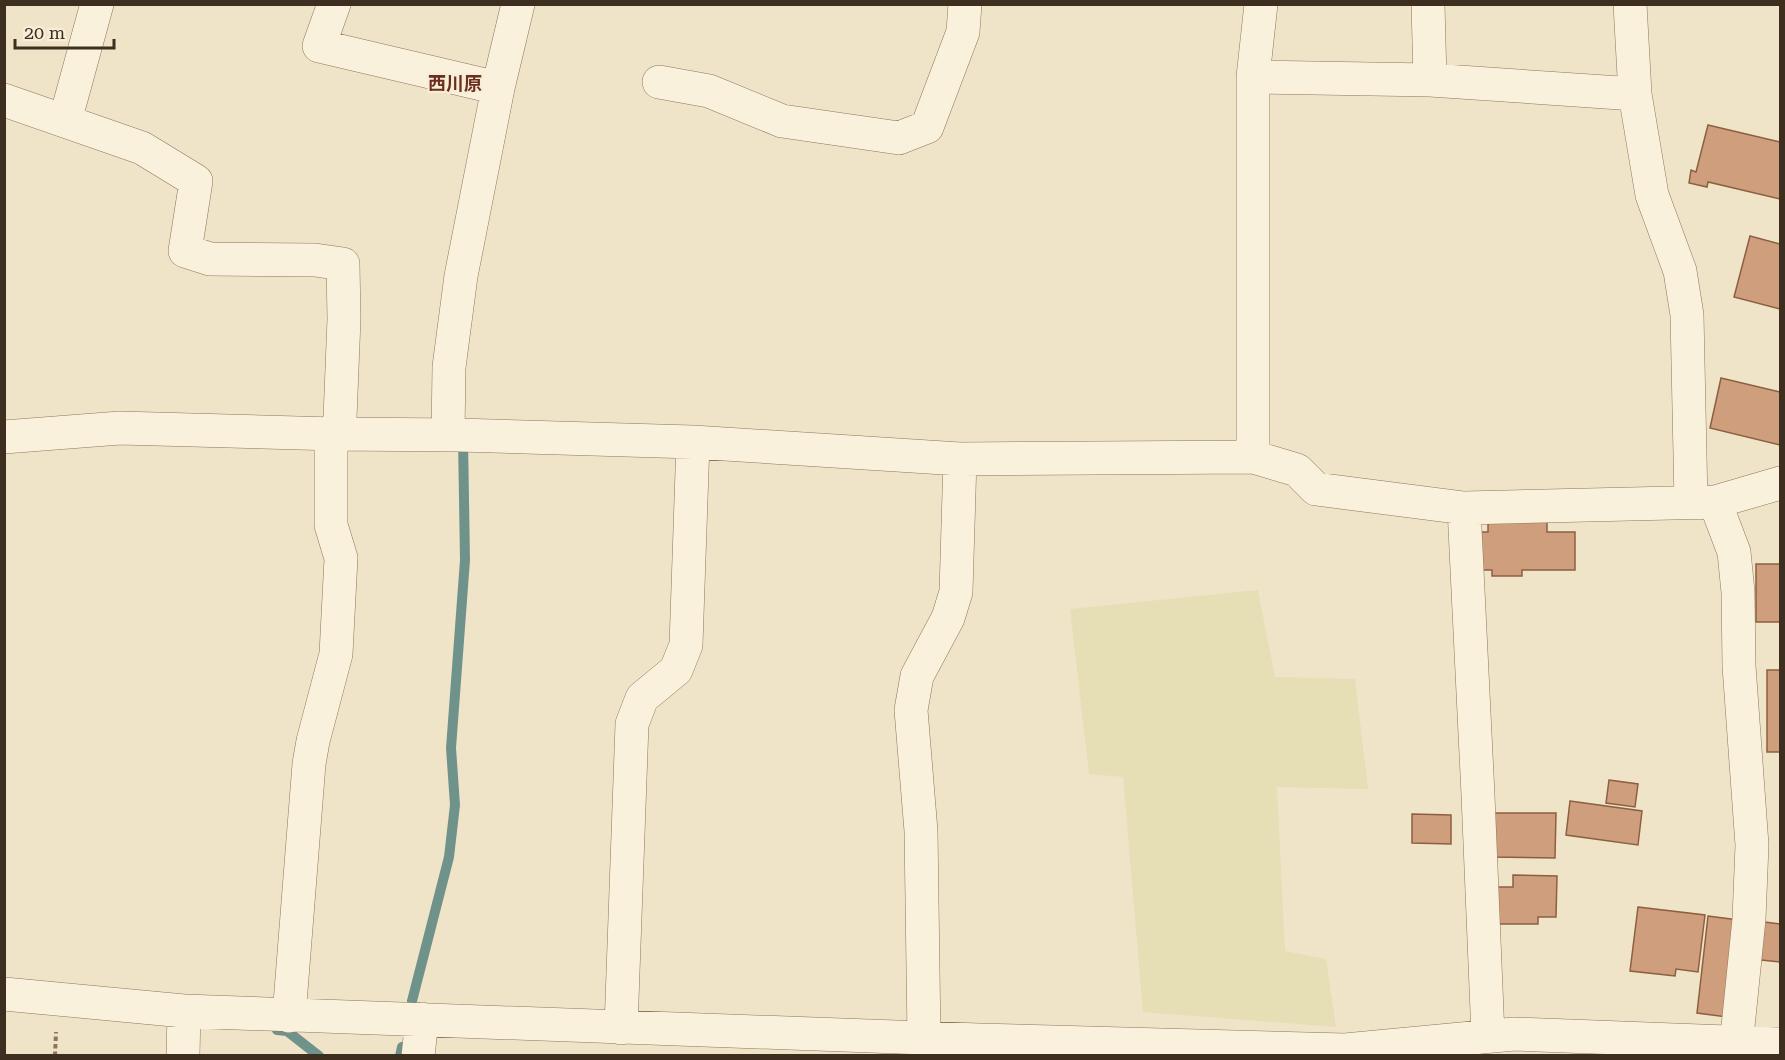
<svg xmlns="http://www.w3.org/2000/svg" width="1785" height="1060" font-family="'Roboto Serif','Noto Sans JP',serif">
<rect width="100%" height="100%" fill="#f0e4c8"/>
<path fill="#e6deb5" d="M1258 590 1275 677 1355 679 1368 789 1277 787 1285 951 1326 959 1336 1027 1143 1012 1123 777 1089 774 1070 609Z"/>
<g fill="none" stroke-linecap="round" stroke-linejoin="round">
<path stroke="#6f938a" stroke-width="10" d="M412 1001 449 857 455 805 451 748 465 560 463 439
M277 1030 287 1031 319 1056
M400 1056 402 1047"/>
</g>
<path fill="#cf9f7d" stroke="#8d5f41" stroke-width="1.5" d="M1708 125 1780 142V199L1708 182 1707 187 1689 183 1691 170 1696 172Z
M1750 236 1780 244V309L1734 297Z
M1721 378 1780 392V445L1710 428Z
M1488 520H1547V532H1575V570H1522V576H1492V570H1474V532H1488Z
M1756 564H1780V622H1756Z
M1767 670H1780V752H1767Z
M1609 780 1638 784 1635 807 1606 803Z
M1570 801 1642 811 1638 845 1566 835Z
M1481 813H1556L1555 858 1490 857Z
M1412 814 1451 815V844L1412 843Z
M1513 875 1557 876 1556 917H1538V924H1487V887H1513Z
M1638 907 1705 915 1698 972 1676 969 1675 976 1630 971Z
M1708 916 1738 920 1727 1017 1697 1013Z
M1757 921 1780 924V962L1752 959Z"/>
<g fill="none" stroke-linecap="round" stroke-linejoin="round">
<defs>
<path id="minor" d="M334 4 319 46 498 88
M1428 4 1430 80
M1630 4 1635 94 1652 195 1680 271 1687 315 1691 502
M1253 77 1430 80 1635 94
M659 82 709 91 782 121 899 138 927 127 963 32 965 4
M4 100 142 148 196 181 185 251 210 259 315 260 343 264 344 319 340 418 331 449V525L341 558 336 654 313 741 309 764 289 1016
M65 121 97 4
M448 435 449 367 461 276 498 88 518 4
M4 437 120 428 335 434 458 435 693 442 960 459 1253 457 1297 470 1316 489 1464 508 1715 502 1780 483
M1253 457V77L1261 4
M1715 502 1734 552 1738 592 1739 666 1752 845 1749 919 1735 1056
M1464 508 1478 795 1488 1036
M4 994 184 1011 979 1040 1345 1050 1514 1034 1780 1044
M621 1028 632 724 642 698 676 670 686 645 693 442
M924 1038 921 831 911 710 917 676 948 618 956 592 960 459
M183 1056 184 1011
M418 1056 422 1019"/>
</defs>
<use href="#minor" stroke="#8d765c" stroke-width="34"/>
<path stroke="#8d765c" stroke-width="4" stroke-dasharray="4.5 3" stroke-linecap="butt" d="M55 1056 56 1032"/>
<use href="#minor" stroke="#faf1dc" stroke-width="33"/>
</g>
<g text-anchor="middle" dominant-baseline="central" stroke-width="4.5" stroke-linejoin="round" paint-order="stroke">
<g font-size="18" font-weight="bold" fill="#6b2e1e" stroke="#f7eed8">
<text x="455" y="83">西川原</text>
</g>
</g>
<rect width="1785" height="1060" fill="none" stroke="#3d2e20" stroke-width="12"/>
<path d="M15 39v9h99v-9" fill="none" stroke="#3d2e20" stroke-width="3"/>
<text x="24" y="39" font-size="18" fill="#3d2e20" stroke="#f7eed8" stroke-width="4.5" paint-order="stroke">20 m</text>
</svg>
